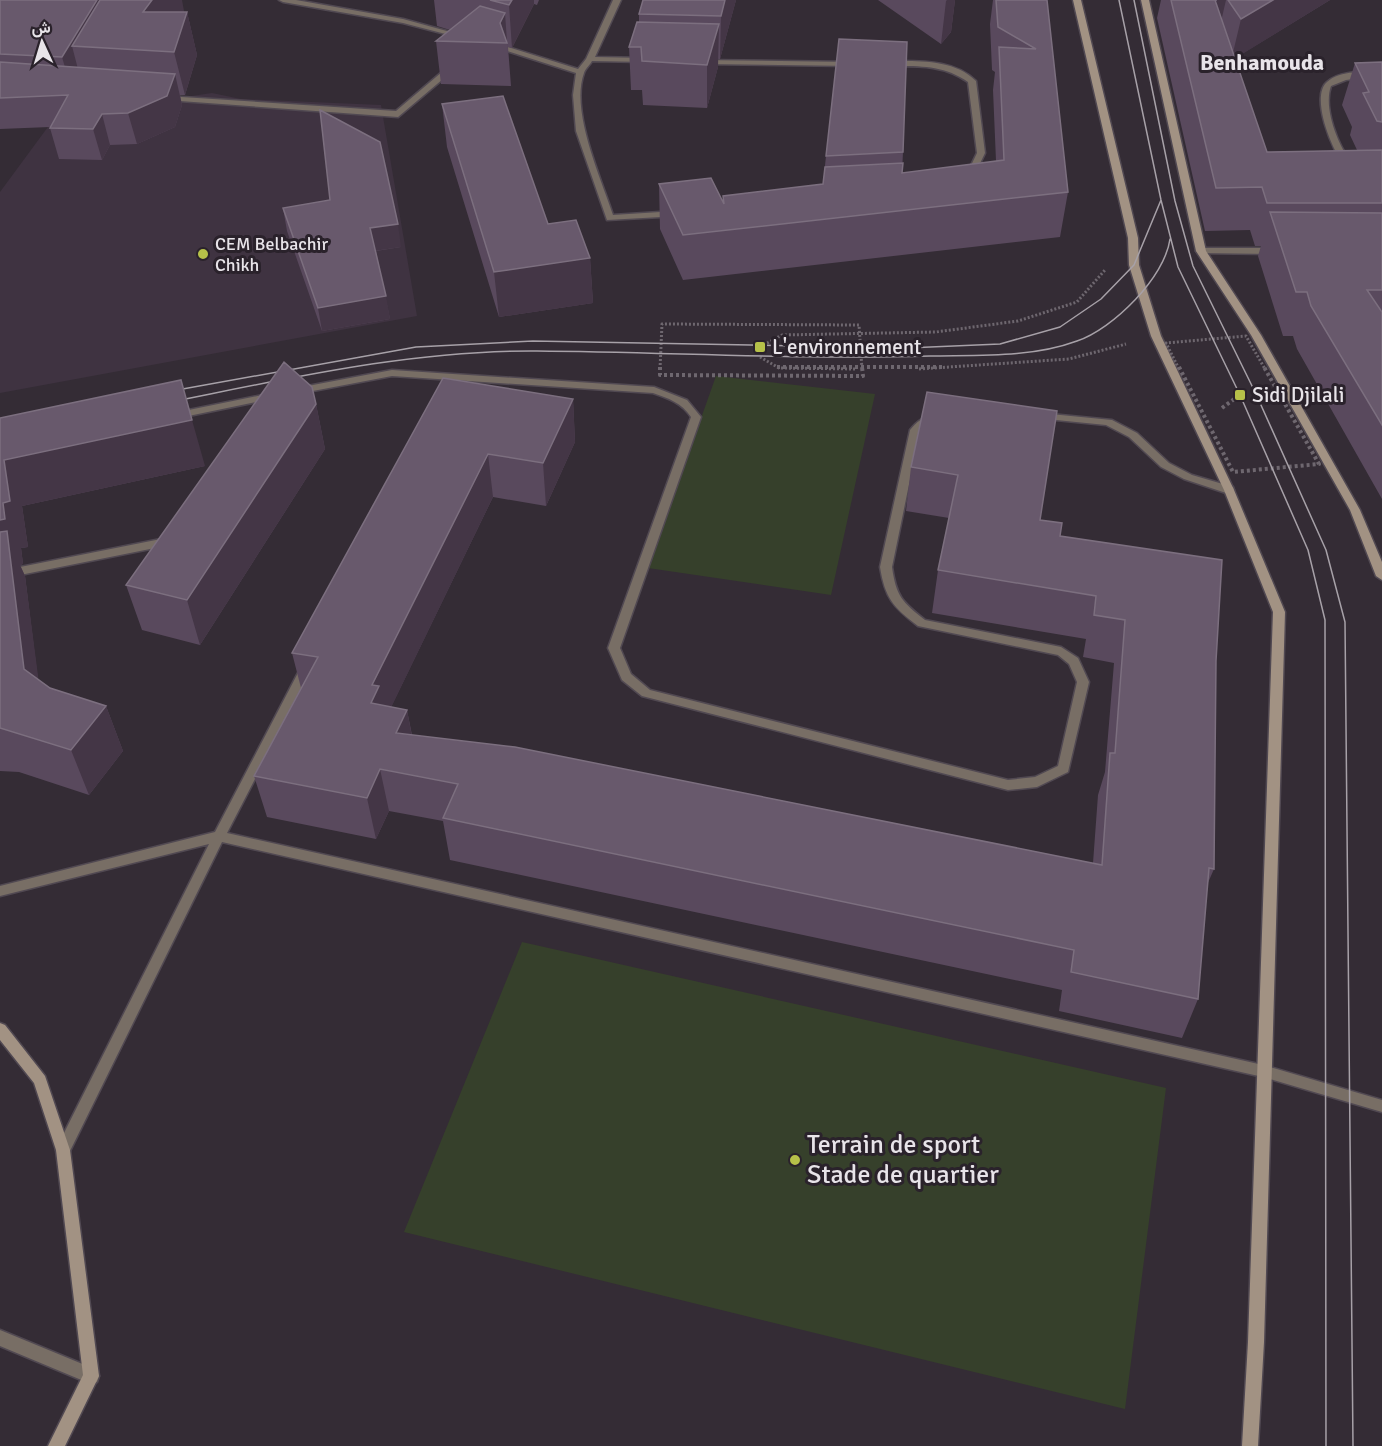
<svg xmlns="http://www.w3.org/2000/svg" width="1382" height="1446" font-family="Signika,Vazirmatn,sans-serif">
<rect width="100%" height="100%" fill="#342c35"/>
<path fill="#3f3341" d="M212 93 241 99 381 105 417 316 0 393V192L56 116Z"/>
<path fill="#36402b" d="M716 376 875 394 831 595 648 568Z
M522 942 1166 1088 1125 1409 404 1232Z"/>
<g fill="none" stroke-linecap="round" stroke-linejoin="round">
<defs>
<path id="street" d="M279 0H296L403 19 465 36 461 38 403 23 283 2Z
M613 0H621L595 57 646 58 650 60 646 62 592 61C590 65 585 69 584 73 570 111 601 178 613 215L676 211 680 214 679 216 607 220 576 131 573 95 576 73 488 45 495 43 578 69 586 59Z
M699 60 852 62 856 64 852 66 702 64 698 62Z
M902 61C928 61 957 62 976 81L985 153 972 180 965 178 977 153 968 82C944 65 919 66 891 66L887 64 891 62Z
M449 66 456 68 398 117 166 100 162 98 166 96 396 111Z
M1382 71V75L1346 80 1331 86C1323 108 1338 146 1352 163L1345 165C1332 152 1310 96 1327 82 1340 70 1366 72 1382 71Z
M1201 248H1275L1280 251 1275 254 1198 253 1196 251Z
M392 370 654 387 687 400 701 417 620 648 631 674 650 690 1008 780 1035 777 1058 766 1077 682 1069 664 1058 655 918 626C893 607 885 598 880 567L910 430C917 421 926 414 938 416V420L928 423 920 431 892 567C896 596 902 602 925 620L1061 647 1078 658 1089 682 1068 772 1037 787 1008 790 642 696 622 680 608 648 691 417C682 403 668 398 653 393L392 376 297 394 292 391 297 388Z
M272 393 276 394V398L174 419 169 416 174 413Z
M1040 413 1112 420 1137 433 1169 463 1192 475 1233 487 1234 490 1229 494 1184 479 1161 467 1129 437 1106 425 1036 418V414Z
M171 537 175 538 176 541 175 544 0 579V571Z
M306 665 312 669 227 833 1263 1065 1382 1100V1112L1263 1077 222 842 68 1155 63 1157 58 1155 56 1150 58 1145 209 844 0 896V886L215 832 300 669Z
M0 1330 97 1370 99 1376 97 1382 91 1384 0 1346Z"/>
<path id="secondary" d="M1073 0H1081L1138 238 1139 265 1161 336 1234 490 1285 612 1264 1342 1258 1446H1242L1248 1342 1273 612 1224 490 1151 336 1129 265 1128 238Z
M1141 0H1149L1206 251 1261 335 1360 510 1382 562V580L1376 576 1350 510 1251 335 1196 251Z
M0 1023 5 1025 45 1076 70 1150 99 1376 65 1446H48L83 1375 56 1150 34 1083 0 1040Z"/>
</defs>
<use href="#street" stroke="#514952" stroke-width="3"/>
<use href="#secondary" stroke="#514952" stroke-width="3"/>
<path stroke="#6e676f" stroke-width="3" stroke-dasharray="2 2" stroke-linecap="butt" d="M760 347 782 335 936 332 1018 321 1077 302 1105 270
M760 357 779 368 856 369
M660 369 662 324 859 325 862 369
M919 369 1069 359 1126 344
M1179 369 1166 343 1246 336 1265 369"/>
<path stroke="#6e676f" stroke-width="4" stroke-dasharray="3 3" stroke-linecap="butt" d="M660 367V375L863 376 862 367
M777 367H942
M1179 367 1233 472 1319 464 1264 367
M1222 408 1240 395"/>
<use href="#street" fill="#786e65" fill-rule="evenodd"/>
<use href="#secondary" fill="#a29283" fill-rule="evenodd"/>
<path stroke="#a7a1a8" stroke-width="1.5" d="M1119 0 1161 200 1178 267 1240 395 1308 550 1325 620 1326 1446
M1134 0 1175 201 1193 266 1256 394 1326 550 1345 622 1353 1446
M166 392 416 347 533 341 907 348 1000 344 1060 327 1101 299 1134 265 1161 200
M170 402C291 378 413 350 537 351 668 352 799 360 930 356 978 355 1031 358 1077 341 1113 329 1165 277 1170 239"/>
</g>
<path fill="#59495d" d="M0 0 184 11 183 12H187L197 55 185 95H180L182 105 175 127 137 144 110 145 102 160 59 159 50 128V127L0 129Z
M434 0H539L537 5 534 4 512 48 508 47 511 86 441 84 436 41 450 30 437 26Z
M736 0 720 59H718V67L707 108 643 105 642 90H631L629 47 639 22V14Z
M878 0H955L951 32 941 44Z
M993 0H1047L1068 192 1060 237 683 280 660 229 659 184 723 202V196L823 184 826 156 903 152 902 173 996 161 993 90 995 72 992 70 990 24Z
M1161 0H1330L1235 58 1267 152 1357 150 1350 135 1352 127 1342 105 1355 63 1382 62V499L1297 349 1293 336H1283L1258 256 1261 246H1255L1250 230 1205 231 1157 18Z
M442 104 548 224 590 258 593 303 499 317 447 147Z
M283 208 401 247 376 251 390 319 322 331 287 231Z
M443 378 573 399 575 442 546 506 493 497 391 707 407 710 412 735 1093 863 1098 795 1105 772 1114 663 1083 657 1086 639 932 613 938 570 949 518 906 511 911 467 927 392 1040 520 1216 661 1214 869 1207 885 1198 999 1182 1038 1059 1011 1062 990 450 860 443 821 389 811 376 839 267 817 254 776 301 688 292 653Z
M316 404 325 449 200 645 142 630 126 585Z
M0 418 205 466 22 506 28 547 21 548 23 564 20 565 25 576 38 680 50 688 106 706 123 751 89 795 19 772 0 771Z"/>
<path fill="#443646" d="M97 0H118L72 46 79 73 71 88 62 57Z
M152 0H182L184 11 156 51 143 12Z
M512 0H534V4L512 48 509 5Z
M725 0H736L720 59 721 16Z
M947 0H955L951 32 941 44 946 1Z
M1215 0H1226L1217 39Z
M1273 0H1330L1231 61 1241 19Z
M187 12 197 55 185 95 174 52Z
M505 13 508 56 507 43 500 23Z
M719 24 718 67 707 108V65Z
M175 74 182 105 175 127 137 144 128 113Z
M102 114 110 145 102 160 93 129Z
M398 224 401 247 374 251 370 228Z
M590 258 593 303 499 317 494 272Z
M386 296 390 319 322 331 318 308Z
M573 399 575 442 546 506 543 463Z
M316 404 325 449 200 645 187 600Z
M192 420 205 466 22 506 28 547 21 548 23 564 20 565 25 576 43 714 24 669 0 570V520L3 503 4 460Z
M488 454 493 497 386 718 371 703 372 685Z
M106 706 123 751 89 795 71 750Z
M407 710 415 753 396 733Z
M380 769 389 811 376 839 367 798Z"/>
<path fill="#68596c" stroke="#7c6f7f" stroke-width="1.5" d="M0 0H97L62 57 0 54Z
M100 0H152L143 12H187L174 52 72 46Z
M490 0H512L509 5Z
M643 0H725L721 16 639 14Z
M996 0H1047L1068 192 683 235 659 184 711 178 724 204 723 196 823 184 825 167 903 163 902 173 1004 160 999 47 1036 49 998 27Z
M1171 0H1217H1215L1267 152 1382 150V203H1267L1262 187 1216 188Z
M1228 0H1273L1241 19Z
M480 6 505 13 500 23 507 43 436 41Z
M637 22 719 24 707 65 642 61 641 47H629Z
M839 39 907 42 903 152 826 156Z
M0 62 175 74 167 96 128 113 102 114 93 129 50 128 68 95 0 98Z
M1382 62V122L1377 121 1363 93 1369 92 1355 63Z
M503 96 548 224 576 220 590 258 494 272 442 104Z
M320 110 380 142 398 224 370 228 386 296 318 308 283 208 330 200Z
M1270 212 1382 213V290H1367L1382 312V425L1311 306 1307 292H1296Z
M284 362 312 387 316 404 187 600 126 585Z
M443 378 573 399 543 463 488 454 372 685 379 686 371 703 407 710 396 733 515 747 1102 865 1110 753H1115L1125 620 1094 615 1096 596 938 570 958 475 911 467 927 392 1057 411 1040 520 1062 523 1060 536 1222 560 1216 661 1214 869 1209 868 1198 999 1071 972 1074 950 443 818 458 784 380 769 367 798 254 776 318 657 292 653Z
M181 380 192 420 4 460 10 501 3 503 5 519 0 520V418Z
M7 531 24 669 50 688 106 706 71 750 0 728V532Z"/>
<g fill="#b6c149" stroke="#2a222b" stroke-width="2">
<circle cx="203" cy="254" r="6"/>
<rect x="754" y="341" width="12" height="12" rx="3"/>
<rect x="1234" y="389" width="12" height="12" rx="3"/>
<circle cx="795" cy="1160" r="6"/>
</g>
<g text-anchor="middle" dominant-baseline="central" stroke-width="6" stroke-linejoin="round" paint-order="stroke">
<g font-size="18" fill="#e8e4e9" stroke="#2a222b" text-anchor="start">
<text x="215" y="244">CEM Belbachir<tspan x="215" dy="21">Chikh</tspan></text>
</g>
<g font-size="21" fill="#e8e4e9" stroke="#2a222b" text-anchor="start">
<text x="772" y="347">L'environnement</text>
<text x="1252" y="395">Sidi Djilali</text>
</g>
<g font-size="22" font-weight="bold" fill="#e8e4e9" stroke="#2a222b">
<text x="1262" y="62">Benhamouda</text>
</g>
<g font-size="26" fill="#e8e4e9" stroke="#2a222b" text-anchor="start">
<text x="807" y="1145">Terrain de sport<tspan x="807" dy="30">Stade de quartier</tspan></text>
</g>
</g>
<g transform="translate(42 42) rotate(356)" stroke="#2a222b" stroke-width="4.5" paint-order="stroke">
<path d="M0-4.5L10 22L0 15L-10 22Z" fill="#e8e4e9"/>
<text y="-9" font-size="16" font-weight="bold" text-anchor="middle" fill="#e8e4e9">ش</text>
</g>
</svg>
